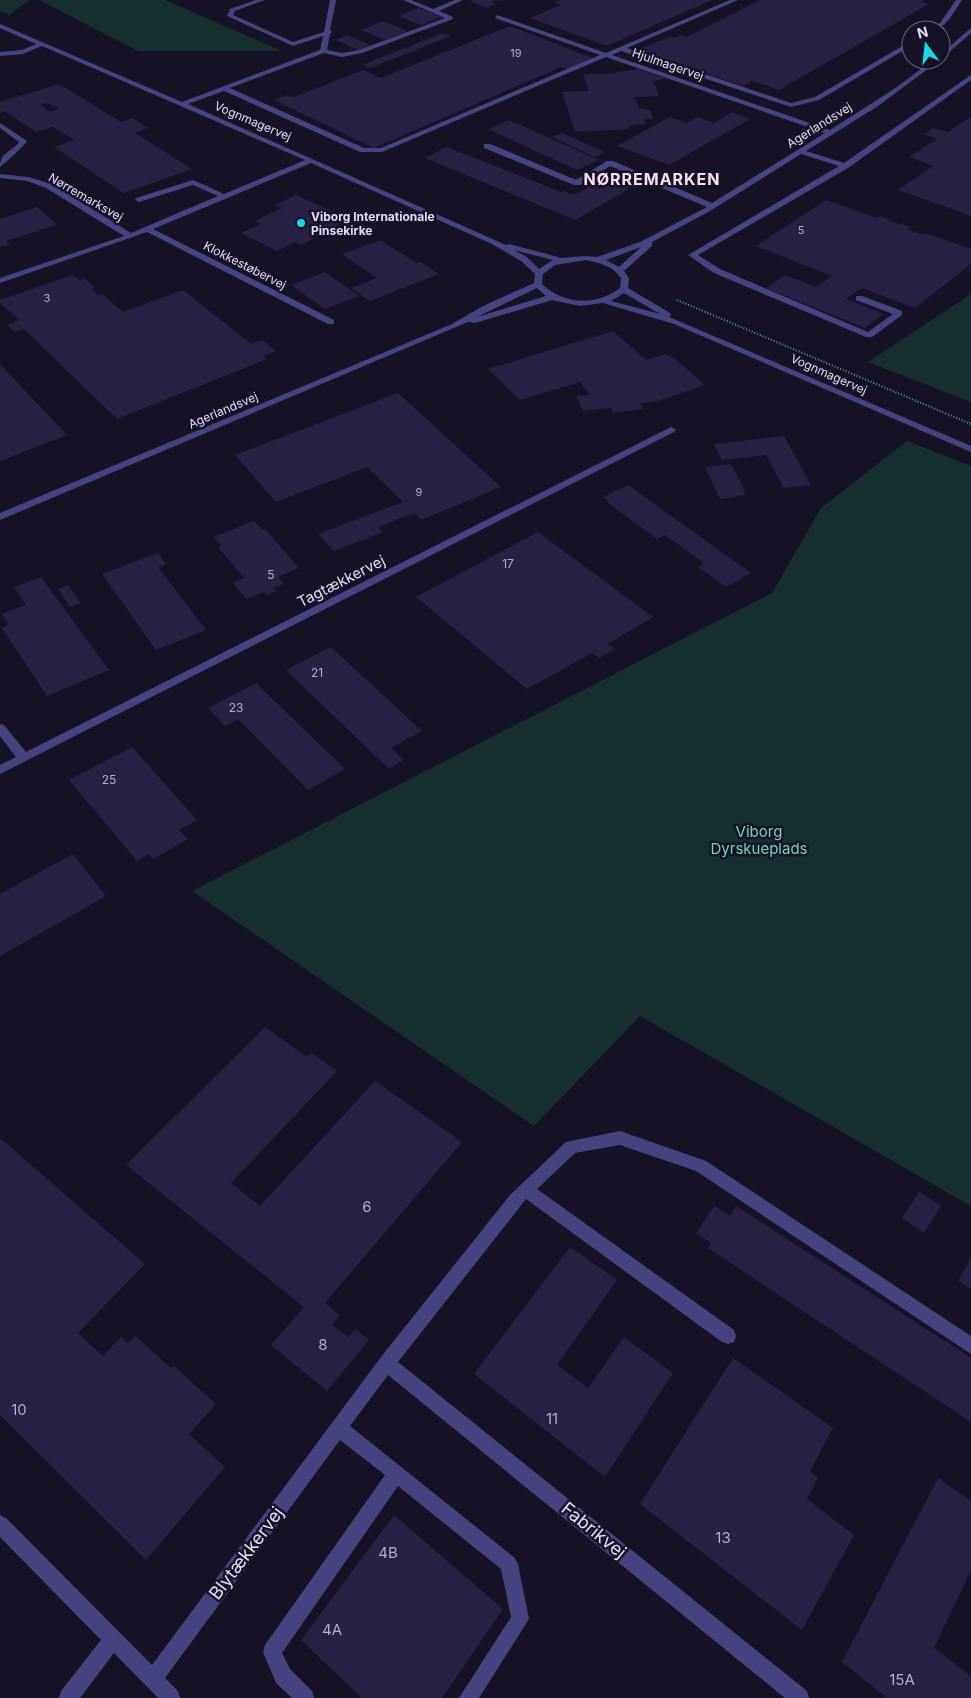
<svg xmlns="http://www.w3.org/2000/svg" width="971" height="1698" font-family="Inter,sans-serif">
<rect width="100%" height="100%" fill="#161327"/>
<path fill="#17302f" d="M0 0H30L9 15 0 11Z
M39 0H165L282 51H138Z
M971 294V402L868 362Z
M907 441 971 466V1206L640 1016 534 1126 192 891 772 593 821 508Z"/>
<path fill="#282145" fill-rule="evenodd" d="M473 0H504V1L495 0 491 2 496 4 486 8 470 1Z
M560 0H712L607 46 530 18 561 5 554 2Z
M760 0H924L921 1 929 4 779 90 752 81 743 86 636 50 670 37 674 38 681 35 687 37Z
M419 8 442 17 421 25 398 16Z
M383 21 407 31 385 40 361 30Z
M510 26 595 59 570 70 561 67 374 148 274 100 287 95 294 97 363 70 381 78Z
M443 33 451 36 370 68 362 65Z
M347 35 370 45 359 50 336 40Z
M638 69 664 78 652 82 655 85 659 96 634 97 639 108 650 110 653 119H644L646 124 629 126 630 129 575 132 562 92 589 91 583 74H606Z
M59 84 121 122 132 118 148 128 135 133 192 169 124 193 54 147 74 140 53 127 36 132 5 111 0 113V102ZM48 103 59 109 50 112 40 105Z
M732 112 750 119 669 165 617 146 670 117 686 123 698 117 714 123Z
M971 117V216L898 190 933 166 909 157 937 139 924 134 933 128 948 132Z
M509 120 599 160 577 170 488 129Z
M562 133 605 152 595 157 552 137Z
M447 147 561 192 563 191 574 195 617 171 643 181 575 220 425 158Z
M296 195 349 219 301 245 295 242 277 251 241 233 261 224 255 221 282 208 275 205Z
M826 200 877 218 880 216 891 220 889 221 911 227 907 229 924 235 926 233 971 249V264L915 308 862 288 846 299 883 314 865 328 766 288 785 275 816 287 832 276 756 246Z
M37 207 57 225 6 241 10 244 0 247V219Z
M380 240 417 263 420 262 439 274 370 301 351 288 377 278 342 254Z
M325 272 359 296 325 309 291 285Z
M73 275 79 280 84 278 95 288 91 289 98 295 102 294 123 312 183 290 251 344 262 340 276 351 263 356 267 359 117 419 24 329 15 332 7 325 19 320 0 303V300Z
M613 331 646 360 665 354 674 358 705 385 658 401 640 403 643 409 613 413 611 408 583 411 576 396 590 395 580 382 520 400 488 369Z
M0 364 67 435 0 461Z
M398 393 501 487 421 520 414 513 378 527 383 532 334 551 318 534 403 502 367 467 276 502 235 455Z
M784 436 811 485 784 488 766 455 722 460 714 444Z
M731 464 746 493H744L745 495 720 499 705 467Z
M628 485 751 573 726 587 698 567 704 563 665 535 657 539 607 502 609 501 603 497Z
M254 521 263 530 265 529 299 568 278 577 284 584 273 588 276 591 267 595 264 592 246 599 233 583 244 578 218 547 221 546 213 537Z
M538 532 653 617 608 644 615 649 599 658 592 653 527 689 416 597Z
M158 553 166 564 158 567 206 630 156 650 102 574Z
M41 577 109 670 47 696 2 628 9 625 2 614 26 605 14 587Z
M68 585 81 603 70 607 58 589Z
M331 647 422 731 391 748 404 760 389 769 286 670Z
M256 683 345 769 308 790 238 719 225 726 208 708Z
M132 747 197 820 179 830 188 839 153 859 149 854 137 861 69 780Z
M73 854 106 896 0 956V894Z
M265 1027 307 1057 311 1053 337 1071 231 1183 260 1206 375 1081 462 1142 325 1303 340 1315 332 1325 348 1337 355 1329 369 1340 327 1391 271 1345 304 1307 126 1165Z
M0 1138 145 1264 78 1333 103 1356 121 1337 128 1343 135 1336 171 1368 174 1366 216 1404 189 1434 225 1467 146 1560 0 1415Z
M919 1192 941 1206 924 1233 902 1218Z
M714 1206 730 1216 736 1206 971 1358V1422L708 1248 711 1243 696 1233Z
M570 1247 617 1280 557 1365 588 1388 624 1337 673 1373 605 1477 474 1374Z
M971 1258V1289L958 1281Z
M733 1358 833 1428 810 1471 818 1478 807 1499 854 1535 802 1630 640 1504Z
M938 1478 971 1501V1570L934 1648 971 1676V1698H887L842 1662Z
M394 1515 503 1609 442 1698H362L301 1640Z"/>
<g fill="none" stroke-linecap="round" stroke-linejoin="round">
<path stroke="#3fada4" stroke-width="2" stroke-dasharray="1 2" stroke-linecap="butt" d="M677 300 971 424"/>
<path fill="#454480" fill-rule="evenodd" d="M256 0H265L235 11 233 15 293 42 324 32 330 0H336L330 30 332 32 330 34 327 50 342 53 359 50 445 18 403 0H411L433 9 455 0H463L439 11 453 17V19L362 53 342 57 324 53 230 88 364 148H381L600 55 495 18 497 15 606 53 730 0H738L627 48 791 103 815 97 911 41V46L819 100 791 107 621 51 612 55 830 130 894 89 933 60H940L878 106 806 151 844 163 971 75V80L848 168 698 255 720 269 868 332 893 314 856 300V296H862L902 311V315L872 337H866L714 273 688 255 839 166 801 154 710 211 652 242V246L624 271 629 278 628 288 670 313 671 315 669 317 971 446V452L674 324 603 303 580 306 552 300 475 323 468 322 0 520V513L452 324 483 306 534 283 535 274 521 261 492 244 311 163 153 229 334 320V324H328L147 232 0 283V278L124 236 46 188 27 181 0 178V174L28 177 52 184 131 233 218 196 193 185 139 202 135 200 136 198 193 180 224 194 305 160 42 46 23 54 0 56V52L22 50 36 44 0 28V24L182 102 320 50 323 36 293 46 227 16 230 9ZM606 57 825 133 712 203 613 161H607L576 180 490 144H484V148L574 185H580L610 166 707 207 640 242 597 257 586 256 562 258 509 244 506 245 188 104 224 91 360 152H382ZM641 247 619 267 606 260ZM514 250 553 260 539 269 527 257ZM586 260C600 263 613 266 621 278L620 288C596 306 564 305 542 284L543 274 555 265ZM537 288 546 296 477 317ZM624 293 660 314 611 301Z
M956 0H962C953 13 946 30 929 30L940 23Z
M971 28V33L941 59V54Z
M0 123 27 141C26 144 3 165 0 167 0 152 12 152 19 142L0 128Z
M671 427 676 430 674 432 0 774V765L16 757 0 736V724L4 725 26 752Z
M620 1131 706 1161 971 1336V1354L696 1171 620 1145 575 1153 537 1189 734 1330 736 1336 734 1342 728 1344 722 1342 526 1199 398 1362 807 1691 809 1698H785L388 1375 350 1426 515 1558 518 1564 529 1619 479 1698H459L511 1617 501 1569 398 1486 282 1653 290 1669 312 1691 314 1698H292L276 1683 263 1652 265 1645 385 1475 340 1440 165 1678 178 1691 180 1698H158L114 1653 80 1698H59L61 1691 101 1640 0 1537V1515L6 1518 152 1665 381 1357 510 1195 566 1142Z"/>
</g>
<circle fill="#20d4e4" stroke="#161327" stroke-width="2" cx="301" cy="223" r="5"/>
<g text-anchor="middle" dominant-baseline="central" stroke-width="5" stroke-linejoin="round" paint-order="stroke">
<g font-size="11" fill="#b2aece">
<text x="516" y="53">19</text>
<text x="801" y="230">5</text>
<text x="47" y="298">3</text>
<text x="419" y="492">9</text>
</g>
<g font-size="12" fill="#e0ddfb" stroke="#161327">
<text transform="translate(668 64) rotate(19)">Hjulmagervej</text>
<text transform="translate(253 121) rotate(23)">Vognmagervej</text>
<text transform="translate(819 125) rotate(-32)">Agerlandsvej</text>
<text transform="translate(86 197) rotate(30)">Nørremarksvej</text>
<text transform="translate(245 265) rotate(27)">Klokkestøbervej</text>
<text transform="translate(829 374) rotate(24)">Vognmagervej</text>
<text transform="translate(223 410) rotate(-23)">Agerlandsvej</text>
</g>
<g font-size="12" font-weight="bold" fill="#e0ddfb" stroke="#161327" text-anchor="start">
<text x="311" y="216">Viborg Internationale<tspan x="311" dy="14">Pinsekirke</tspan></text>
</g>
<g font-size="12" fill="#b2aece">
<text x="508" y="563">17</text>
<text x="271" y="574">5</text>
<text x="317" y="672">21</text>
<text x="236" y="707">23</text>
<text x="109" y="779">25</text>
</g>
<g font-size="15" fill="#e0ddfb" stroke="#161327">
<text transform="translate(341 581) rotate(-27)">Tagtækkervej</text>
</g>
<g font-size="15" fill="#70d3b9" stroke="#161327">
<text x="759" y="831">Viborg<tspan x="759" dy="17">Dyrskueplads</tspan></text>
</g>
<g font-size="15" fill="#b2aece">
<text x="367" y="1206">6</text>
<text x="323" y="1344">8</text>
<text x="19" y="1409">10</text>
<text x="552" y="1418">11</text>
<text x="723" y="1537">13</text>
<text x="388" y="1552">4B</text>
<text x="332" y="1629">4A</text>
<text x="902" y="1679">15A</text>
</g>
<g font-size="16" font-weight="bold" letter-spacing="1" fill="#fbdff1" stroke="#161327">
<text x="652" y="179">NØRREMARKEN</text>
</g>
<g font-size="18" fill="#e0ddfb" stroke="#161327">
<text transform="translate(594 1530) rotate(39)">Fabrikvej</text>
<text transform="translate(246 1553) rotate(-53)">Blytækkervej</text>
</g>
</g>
<g transform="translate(926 45) rotate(345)"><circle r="24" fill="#161327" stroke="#67647c"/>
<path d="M0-4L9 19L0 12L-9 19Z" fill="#20d4e4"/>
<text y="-8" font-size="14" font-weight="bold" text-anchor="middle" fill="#e0ddfb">N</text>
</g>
</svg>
